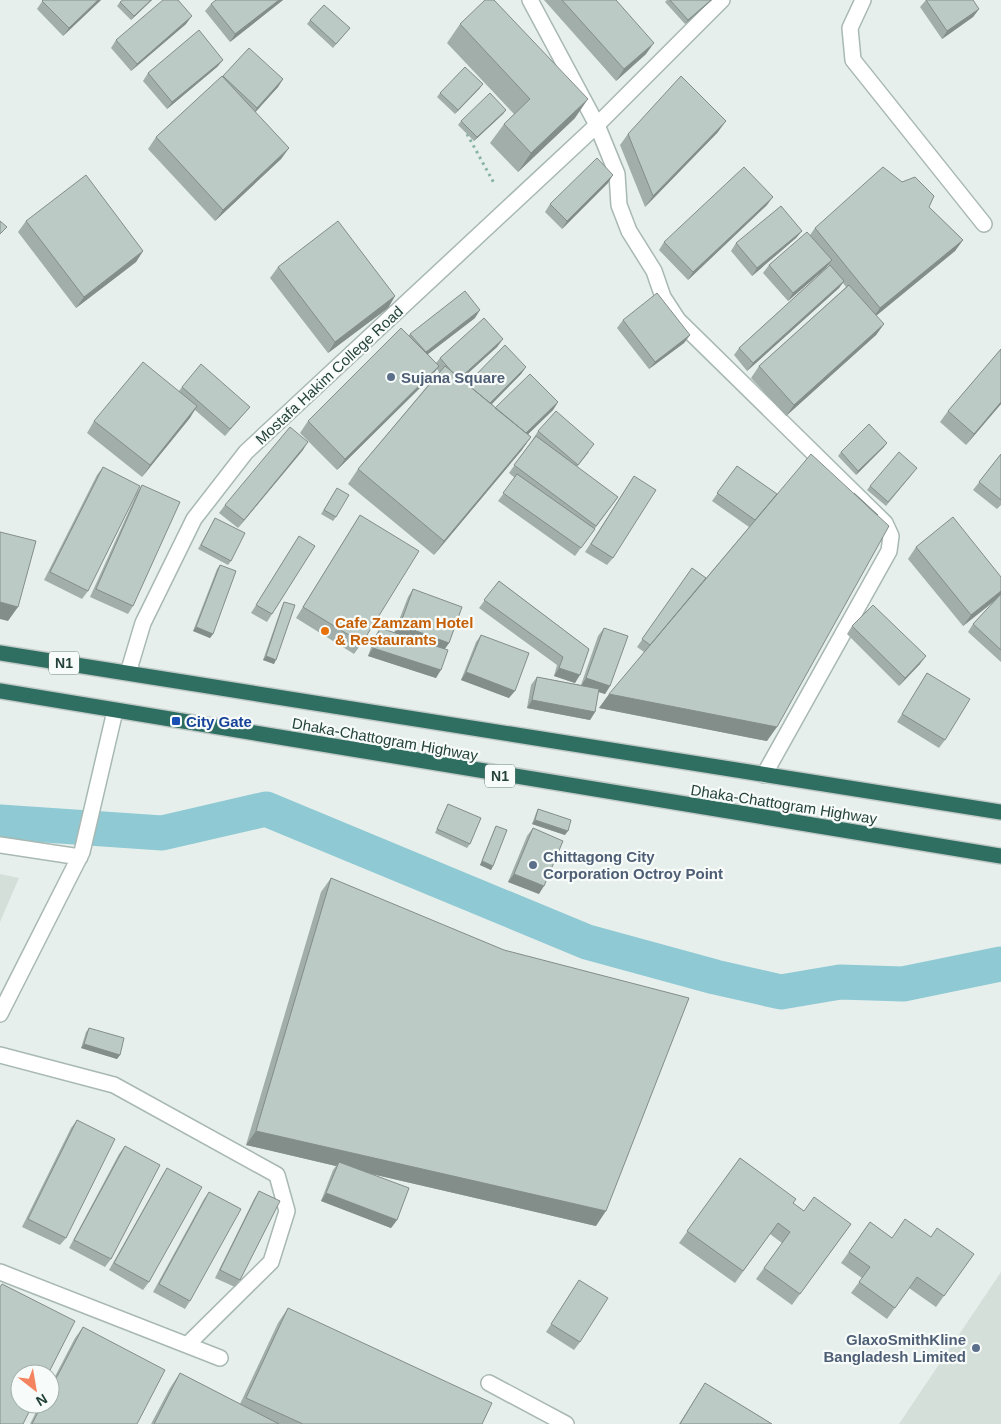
<svg xmlns="http://www.w3.org/2000/svg" width="1001" height="1424" font-family="Arial,sans-serif">
<rect width="100%" height="100%" fill="#e6efeb"/>
<path fill="#d4dfda" d="M0 874 19 878 0 922Z
M1001 1272V1424H899Z"/>
<g fill="none" stroke-linecap="round" stroke-linejoin="round">
<path stroke="#8ec9d4" stroke-width="35" d="M0 822 162 833 266 809 587 942 715 977 781 992 840 982 903 984 1001 964"/>
<defs>
<path id="minor" d="M530 0 597 125 617 174 619 205 629 231 654 271 663 297 678 320 885 523 891 536 889 551 764 775
M863 0 850 28 853 60 984 224
M128 673 143 623 194 519 246 452 597 125 722 0
M0 845 80 857
M0 1014 82 852 115 711
M0 1055 114 1085 277 1175 287 1211 271 1262 187 1345
M0 1272 220 1358
M489 1383 566 1424"/>
<path id="highway" d="M0 653 1001 812
M0 691 1001 856"/>
</defs>
<use href="#minor" stroke="#a8b8b2" stroke-width="18"/>
<use href="#highway" stroke="#c2cac8" stroke-width="18"/>
<path stroke="#86b3a5" stroke-width="3" stroke-dasharray="2.5 4" stroke-linecap="butt" d="M467 134 495 185"/>
<use href="#minor" stroke="#fff" stroke-width="15"/>
<use href="#highway" stroke="#2f6f62" stroke-width="15"/>
</g>
<path fill="#a1aea9" d="M43 0H101L63 36 37 9Z
M152 0 131 20 117 6 120 2Z
M216 0H283L230 42 205 11 211 4Z
M544 0H616L646 54 616 81Z
M667 0H712L685 24 665 2Z
M926 0 979 9 973 17 942 39 920 7Z
M310 20 350 28 333 48 307 24Z
M186 24 131 71 111 48 116 40Z
M460 24 575 118 518 172 490 143 504 124 514 114 447 43Z
M223 60 217 67 167 109 143 81 148 73Z
M222 77 283 79 278 87 255 112 289 148 281 159 215 221 148 149 156 137Z
M480 88 455 114 437 97 440 93Z
M506 110 503 114 474 141 458 125 461 121Z
M718 132 645 207 620 145 628 134Z
M608 183 562 229 545 212 550 204Z
M767 205 688 280 659 250 664 242Z
M929 207 963 240 955 251 876 316 884 324 876 335 786 416 751 378 759 366 846 287 843 283 839 288 747 371 734 355 739 348 829 266 828 265 826 268 788 301 763 273 769 265 810 235 815 228Z
M26 221 143 251 136 262 76 308 18 232Z
M802 231 796 238 752 276 731 251 736 243Z
M278 267 395 296 388 308 328 353 270 278Z
M475 318 428 354 436 363 440 358 503 339 497 347 461 379 467 384 526 367 521 374 492 404 495 408 558 402 553 410 528 434 531 437 521 451 434 555 348 484 358 469 439 372 437 369 431 377 337 470 300 433 308 421 410 334Z
M623 320 690 335 684 343 649 369 617 328Z
M1001 349V404L966 445 940 422 948 411Z
M182 387 250 407 244 414 225 436 195 410 142 477 87 433 94 421 179 391Z
M538 431 589 452 577 467 618 497 575 556 498 501 515 478 509 473 533 439Z
M884 447 856 475 838 456 841 452Z
M303 450 238 528 219 513 225 505Z
M1001 454V505L997 509 973 490Z
M737 466 777 494 767 741 599 708 644 652 637 647 692 568 706 578 749 527 712 501Z
M103 467 88 591 82 599 44 580 97 475Z
M914 472 886 506 867 490 870 486Z
M634 476 613 558 607 565 585 552Z
M142 485 133 606 128 614 90 597 137 493Z
M337 488 336 517 333 521 321 514Z
M360 515 362 643 354 654 296 618 353 526Z
M215 518 231 561 228 565 198 549Z
M299 536 272 614 267 622 251 613Z
M916 547 1001 577V662L968 632 973 624 995 601 963 626 908 559Z
M220 565 213 634 210 638 193 631 217 569Z
M499 581 589 649 575 683 554 676 557 665 479 608Z
M413 589 449 643 445 649 436 678 368 656 375 636 380 628 394 633 408 597Z
M284 602 274 664 263 660 282 606Z
M852 626 920 664 899 686 847 634Z
M604 628 610 686 605 694 598 692 595 712 590 720 527 708 531 685 537 677 581 685 598 636Z
M481 635 509 698 461 680 476 642Z
M927 673 945 740 939 748 897 722Z
M448 804 470 844 467 848 435 833 446 808Z
M538 809 565 835 532 824 536 813Z
M496 826 493 866 491 870 480 865 494 830Z
M533 828 539 894 508 882 527 836Z
M331 878 596 1226 368 1173 397 1220 391 1228 321 1201 333 1170 336 1166 246 1145 321 892Z
M89 1028 120 1055 117 1059 81 1048 86 1032Z
M77 1120 66 1238 60 1245 22 1227 71 1128Z
M125 1146 111 1259 105 1267 69 1248 119 1154Z
M740 1158 793 1203 804 1211 851 1224 792 1305 756 1279 782 1243 770 1234 735 1283 679 1243Z
M167 1168 149 1282 143 1290 109 1270 162 1176Z
M259 1191 240 1280 235 1287 215 1278 254 1199Z
M209 1192 190 1301 185 1309 153 1292 204 1199Z
M870 1222 892 1238 931 1237 974 1254 936 1307 909 1288 887 1319 851 1293 862 1278 841 1263Z
M574 1288 580 1342 574 1350 546 1332Z
M288 1308 482 1424H151L170 1388 180 1373 240 1404 278 1323Z
M83 1327 137 1424H30L40 1404H50V1386L75 1338Z
M705 1383 772 1424H679Z"/>
<path fill="#838d89" d="M98 0H101L63 36 69 28Z
M151 0H152L131 20 134 16Z
M279 0H283L230 42 235 34Z
M711 0H712L685 24 688 20Z
M979 9 973 17 942 39 947 31Z
M192 16 186 24 131 71 137 64Z
M654 43 646 54 616 81 624 69Z
M223 60 217 67 167 109 172 102Z
M283 79 278 87 252 116 257 108Z
M483 84 480 88 455 114 458 110Z
M588 99 575 118 518 172 531 153Z
M506 110 503 114 474 141 477 137Z
M726 121 718 132 645 207 653 196Z
M289 148 281 159 215 221 223 210Z
M613 175 608 183 562 229 567 221Z
M773 197 767 205 688 280 693 272Z
M802 231 796 238 752 276 757 268Z
M963 240 955 251 872 319 880 308Z
M143 251 136 262 76 308 84 297Z
M832 260 826 268 788 301 793 293Z
M844 281 839 288 747 371 753 363Z
M395 296 388 308 328 353 335 342Z
M480 310 475 318 419 361 425 353Z
M884 324 876 335 786 416 794 405Z
M690 335 684 343 649 369 655 362Z
M503 339 497 347 453 387 459 379Z
M439 366 431 377 337 470 345 459Z
M526 367 521 374 481 415 487 407Z
M558 402 553 410 516 446 521 438Z
M1001 402V404L966 445 974 434Z
M197 406 190 418 142 477 150 465Z
M531 437 521 451 434 555 444 541Z
M308 442 303 450 238 528 244 520Z
M887 443 884 447 856 475 858 471Z
M1001 591V595L1000 596 963 626 971 615Z
M0 602 18 607 8 621 0 619Z
M400 625 449 643 443 651 394 633Z
M196 627 213 634 210 638 193 631Z
M373 648 441 670 436 678 368 656Z
M266 656 276 660 274 664 263 660Z
M926 656 920 664 899 686 905 678Z
M559 668 580 675 575 683 554 676Z
M466 672 515 691 509 698 461 680Z
M586 678 610 686 605 694 581 686Z
M609 694 777 727 767 741 599 708Z
M532 700 595 712 590 720 527 708Z
M535 820 568 831 565 835 532 824Z
M482 861 493 866 491 870 480 865Z
M514 874 544 886 539 894 508 882Z
M84 1044 120 1055 117 1059 81 1048Z
M256 1131 606 1211 596 1226 337 1166 339 1162 336 1166 246 1145Z
M326 1193 397 1220 391 1228 321 1201Z"/>
<path fill="#bbcac4" stroke="#838d89" d="M43 0H98L69 28 42 1Z
M123 0H151L134 16 120 2Z
M163 0H178L192 16 137 64 116 40Z
M216 0H279L235 34 211 4Z
M485 0H494L588 99 531 153 504 124 530 99 460 24Z
M562 0H616L654 43 624 69Z
M670 0H711L688 20Z
M926 0H973L979 9 947 31Z
M324 5 350 28 336 44 310 20Z
M199 30 223 60 172 102 148 73Z
M249 48 283 79 257 108 223 76Z
M465 67 483 84 458 110 440 93Z
M222 76 289 148 223 210 156 137Z
M681 76 726 121 653 196 628 134Z
M490 93 506 110 477 137 461 121Z
M597 158 613 175 567 221 550 204Z
M744 167 773 197 693 272 664 242Z
M883 167 902 182 915 177 934 196 929 207 963 240 880 308 815 228Z
M86 175 143 251 84 297 26 221Z
M781 206 802 231 757 268 736 243Z
M0 221 7 227 0 234Z
M338 221 395 296 335 342 278 267Z
M807 232 832 260 793 293 769 265Z
M830 265 844 281 753 363 739 348Z
M849 285 884 324 794 405 759 366Z
M465 291 480 310 426 352 410 334Z
M657 293 690 335 655 362 623 320Z
M484 318 503 339 460 378 452 372 440 358Z
M401 328 439 366 345 459 308 421Z
M505 345 526 367 490 403 467 384Z
M1001 349V402L974 434 948 411Z
M143 362 197 406 150 465 94 421Z
M201 364 250 407 230 429 182 387Z
M445 366 531 437 444 541 358 469Z
M530 374 558 402 526 433 495 408Z
M556 411 594 444 578 465 538 431Z
M869 424 887 443 858 471 841 452Z
M290 427 308 442 244 520 225 505Z
M536 436 618 497 596 526 514 465Z
M899 452 917 468 888 502 870 486Z
M811 454 889 526 777 727 609 694Z
M1001 454V500L979 482Z
M737 466 777 494 755 520 717 493Z
M103 467 140 486 88 591 50 572Z
M517 474 595 529 581 548 503 493Z
M634 476 656 490 613 558 591 544Z
M142 485 180 502 133 606 96 589Z
M337 488 349 495 336 517 324 510Z
M854 493 878 515H877Z
M360 515 419 551 362 643 303 607Z
M953 517 1001 577V591L971 615 916 547Z
M215 518 245 533 231 561 201 545Z
M0 532 36 541 18 607 0 602Z
M299 536 315 546 272 614 256 605Z
M220 565 236 571 213 634 196 627Z
M692 568 706 578 650 645 642 639Z
M499 581 589 649 580 675 559 668 563 657 484 600Z
M413 589 462 607 449 643 400 625Z
M1001 594V650L973 624Z
M284 602 295 605 276 660 266 656Z
M873 605 926 656 905 678 852 626Z
M380 628 448 650 441 670 373 648Z
M604 628 628 636 610 686 586 678Z
M481 635 529 653 515 691 466 672Z
M927 673 970 699 945 740 902 714Z
M537 677 599 689 595 712 532 700Z
M448 804 481 818 470 844 437 829Z
M538 809 571 820 568 831 535 820Z
M496 826 507 830 493 866 482 861Z
M533 828 563 841 544 886 514 874Z
M331 878 504 950 689 998 606 1211 256 1131Z
M89 1028 124 1038 120 1055 84 1044Z
M77 1120 115 1139 66 1238 28 1219Z
M125 1146 160 1165 111 1259 74 1240Z
M740 1158 796 1199 793 1203 804 1211 814 1197 851 1224 800 1294 764 1268 790 1232 778 1223 743 1271 687 1231Z
M339 1162 409 1188 397 1220 326 1193Z
M167 1168 202 1187 149 1282 114 1263Z
M259 1191 280 1201 240 1280 220 1270Z
M209 1192 241 1209 190 1301 159 1284Z
M905 1219 931 1237 937 1228 974 1254 944 1296 917 1277 895 1308 859 1282 870 1267 849 1252 870 1222 892 1238Z
M579 1280 608 1298 580 1342 551 1324Z
M2 1284 75 1321 48 1374H20V1404H33L23 1424H0V1287Z
M288 1308 492 1403 482 1424H303L246 1398Z
M83 1327 165 1370 137 1424H32L42 1404H50V1390Z
M180 1373 279 1424H154Z
M705 1383 772 1424H680Z"/>
<g fill="#5c6f8a" stroke="#f7fbf9" stroke-width="2">
<circle cx="391" cy="377" r="5"/>
<circle cx="533" cy="865" r="5"/>
<circle cx="976" cy="1348" r="5"/>
</g>
<circle fill="#e8710a" stroke="#f7fbf9" stroke-width="2" cx="325" cy="631" r="5"/>
<rect fill="#1a4fb4" stroke="#f7fbf9" stroke-width="2" x="171" y="716" width="10" height="10" rx="2.5"/>
<g text-anchor="middle" dominant-baseline="central" stroke-width="4.5" stroke-linejoin="round" paint-order="stroke">
<g fill="#f7fbf9" stroke="#637a73" stroke-width="1">
<rect x="49" y="651.5" width="30" height="23" rx="4"/>
<rect x="485" y="764.5" width="30" height="23" rx="4"/>
</g>
<g font-size="14" font-weight="bold" fill="#24423a">
<text x="64" y="663">N1</text>
<text x="500" y="776">N1</text>
</g>
<g font-size="15" fill="#24423a" stroke="#f7fbf9">
<text transform="translate(329 375) rotate(-43)">Mostafa Hakim College Road</text>
<text transform="translate(385 739) rotate(10)">Dhaka-Chattogram Highway</text>
<text transform="translate(784 804) rotate(9)">Dhaka-Chattogram Highway</text>
</g>
<g font-size="15" font-weight="bold" fill="#4e5e75" stroke="#f7fbf9" text-anchor="start">
<text x="401" y="377">Sujana Square</text>
<text x="543" y="856">Chittagong City<tspan x="543" dy="17">Corporation Octroy Point</tspan></text>
<text x="966" y="1339" text-anchor="end">GlaxoSmithKline<tspan x="966" dy="17">Bangladesh Limited</tspan></text>
</g>
<g font-size="15" font-weight="bold" fill="#c56008" stroke="#f7fbf9" text-anchor="start">
<text x="335" y="622">Cafe Zamzam Hotel<tspan x="335" dy="17">&amp; Restaurants</tspan></text>
</g>
<g font-size="15" font-weight="bold" fill="#164399" stroke="#f7fbf9" text-anchor="start">
<text x="186" y="721">City Gate</text>
</g>
</g>
<g transform="translate(35 1389) rotate(149)"><circle r="24" fill="#f7fbf9" stroke="#a3b1ad"/>
<path d="M0-4L9 19L0 12L-9 19Z" fill="#f4845f"/>
<text y="-8" font-size="14" font-weight="bold" text-anchor="middle" fill="#24423a">N</text>
</g>
</svg>
